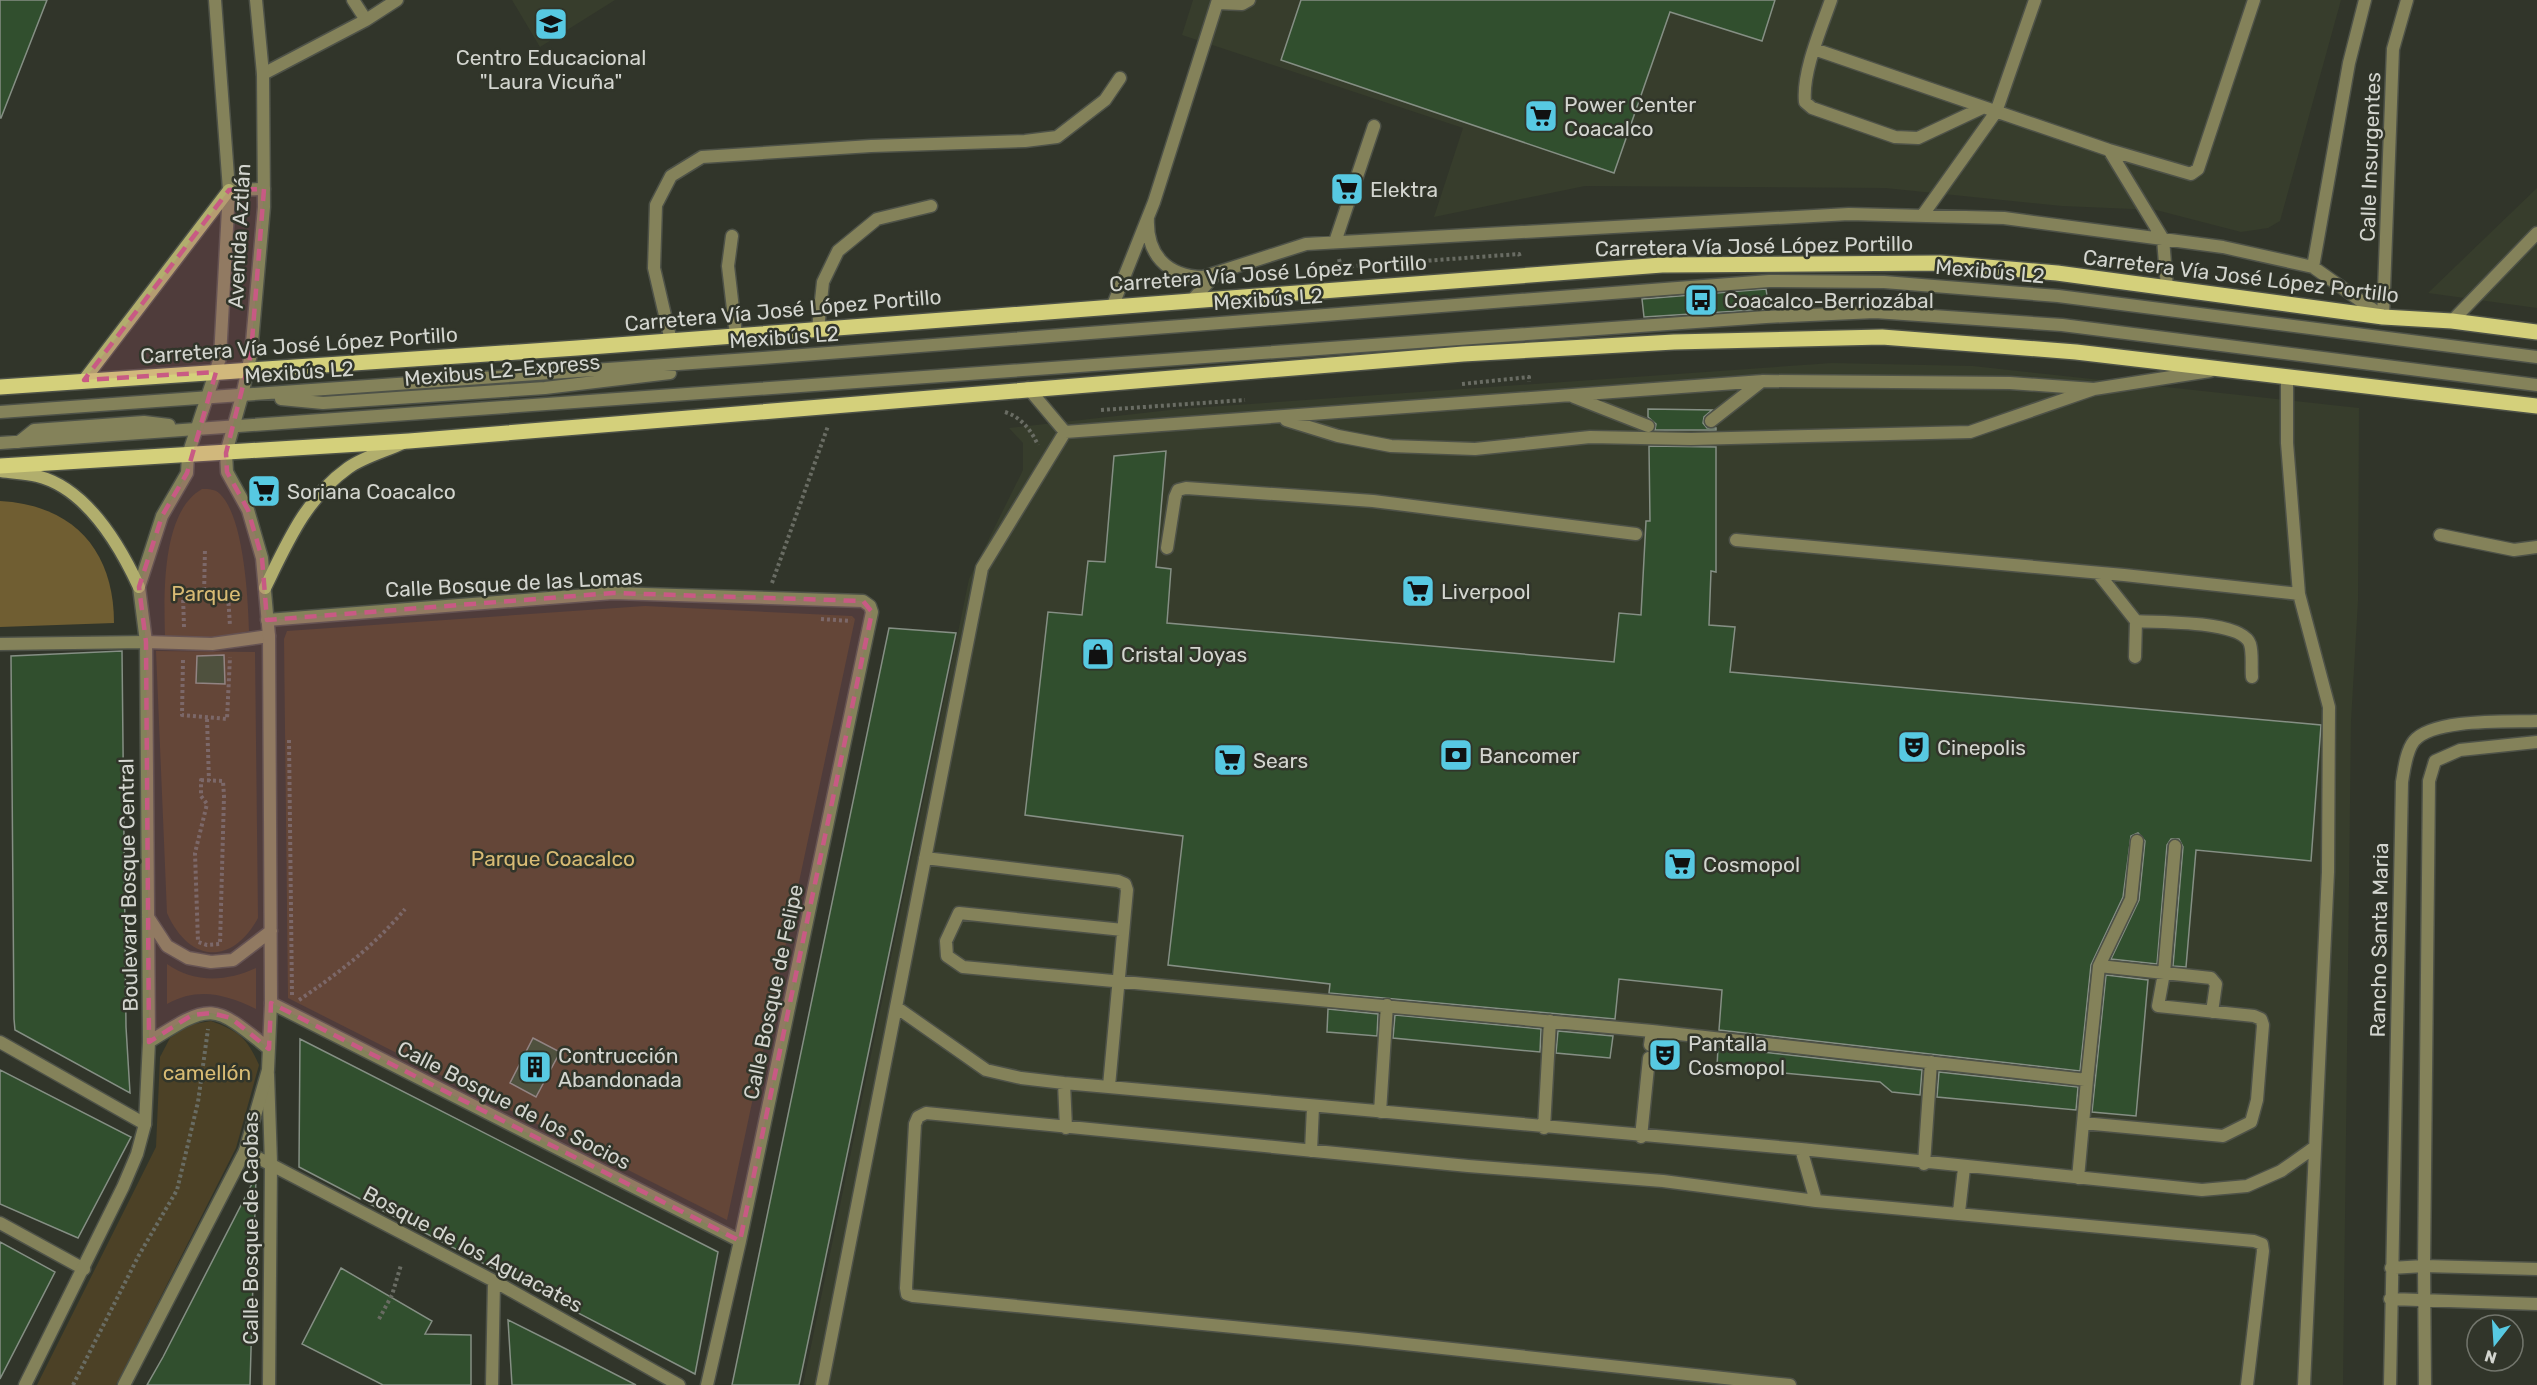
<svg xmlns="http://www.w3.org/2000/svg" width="2537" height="1385" font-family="Rubik,sans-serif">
<rect width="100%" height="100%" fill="#31352a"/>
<path fill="#373d2c" d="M512 0H615L540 47Z
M1193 0H2341L2280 221 2268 228 2241 232 2156 210 2062 206 1885 188 1585 186 1434 217 1463 128 1182 35Z
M2537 188V308L2428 293Z
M1832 363 1973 366 2359 408 2358 601 2351 721 2343 1385H803L969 579 1023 470V443L1009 428 1179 409Z"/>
<path fill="#4c4126" d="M202 489C209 489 215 489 220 494 244 517 248 599 249 631L216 638 165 636C164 596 161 512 202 489Z
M645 606 852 616 855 619 727 1220 288 998 284 639 287 631Z
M156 651 255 652 258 918C232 966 189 963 167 913Z
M167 964C194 983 226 982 256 968V1009C225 994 198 987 167 1004Z
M211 1021C239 1031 247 1038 259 1065L236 1148 116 1385H37L156 1147 160 1057 170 1038 188 1025Z"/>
<path fill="#705e32" d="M0 501C73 505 114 550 114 623L0 627Z"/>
<path fill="#314f2e" stroke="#858f84" stroke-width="1.5" d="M0 0H47L1 118H0Z
M1301 0H1775L1762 41 1670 12 1614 173 1281 60Z
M1766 289 1769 309 1644 317 1642 299Z
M1648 409 1712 410 1704 417 1703 423 1707 428H1716V430H1655L1656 424 1648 417Z
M1649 446 1716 447V572L1711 571 1709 625 1735 627 1730 672 2321 725 2311 861 2196 850 2186 967 2173 966 2183 847 2179 839H2171L2167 845 2157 964 2111 959 2139 900 2145 841 2138 833 2131 836 2123 897 2091 965 2080 1071 1719 1030 1722 990 1619 979 1615 1019 1329 993 1330 984 1168 965 1183 836 1025 815 1048 612 1082 615 1088 561 1105 562 1114 456 1166 451 1156 567 1171 569 1167 623 1614 662 1619 613 1641 615 1646 521H1650Z
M889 628 956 633 799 1385H732Z
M122 651 126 1027 130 1093 15 1030 14 1019 11 656Z
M224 655 225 684 196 683 197 656Z
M2106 975 2148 980 2136 1116 2092 1112Z
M1328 1009 1378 1014 1377 1036 1327 1032Z
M1395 1015 1541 1029 1540 1052 1393 1038Z
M1558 1031 1613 1036 1610 1058 1556 1053Z
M533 1038 560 1052 536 1097 510 1083Z
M300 1039 718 1252 695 1374 299 1167Z
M1718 1047 1922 1070 1920 1095 1892 1092 1880 1082 1717 1067Z
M0 1070 131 1137 78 1238 0 1204Z
M1939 1072 2078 1087 2076 1110 1937 1097Z
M256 1176 250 1385H147L163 1357Z
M0 1242 55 1272 0 1379Z
M341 1268 432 1321 425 1334 471 1335V1385H383L302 1344Z
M508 1320 564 1348 636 1385H512Z"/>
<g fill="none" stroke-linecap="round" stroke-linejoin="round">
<defs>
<path id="service" d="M1831 0C1821 29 1802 72 1805 102L1812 108 1895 137 1918 138 1982 108
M1217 3 1242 4 1249 0
M1814 49 2109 150 2191 174 2198 169 2254 0
M2109 150 2163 239 2167 287
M1922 216 1996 112 2035 0
M1148 217C1146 254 1166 276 1203 277L1306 244 1849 214 2004 218 2223 247 2313 267 2382 316
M732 236 728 266 736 335
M1335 242 1374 126
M2313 267 2349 63 2365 0
M1193 299 1217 273
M1113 305 1154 202 1218 0
M2452 321 2537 233
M818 329 823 282 838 251 877 219 931 206
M2287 378V443L2299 594 2329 707 2328 872 2304 1385
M1028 388 1065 432 1763 381 2010 383 2094 389
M1574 397 1648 426
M281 399 323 403 545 388 670 373
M0 412 763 358 1769 281 1884 282 2058 296 2537 357
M1286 420 1338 436 1391 446 1475 449 1590 437 1691 439 1970 432 2094 389 2210 371
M1711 421 1762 381
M19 442 34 430 144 422 169 425
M0 443 1766 317 1875 312 2062 325 2537 385
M1736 540 2124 575 2299 594
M1167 548 1175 497 1178 490 1186 488 1373 501 1636 534
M2098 573 2136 621C2160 623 2242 620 2250 644 2253 654 2251 667 2252 677
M2135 657 2136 621
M925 858 1118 881 1125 884 1127 890 1109 1086
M1123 930 959 913 946 941 947 956 963 967 1652 1031 1650 1045
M2099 966 2211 978 2216 984 2212 1012
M896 1007 986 1070 1021 1078 1064 1083 1801 1149 2202 1190 2247 1186 2281 1171 2315 1147
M1652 1031 2087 1080 2078 1178
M2087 1080 2099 966 2131 899 2137 841
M1064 1083 1066 1128
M1380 1112 1387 1005
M2083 1123 2223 1136 2251 1122 2257 1100 2263 1025 2261 1019 2254 1016 2158 1006 2164 973 2175 846
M1544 1128 1550 1021
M1641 1137 1649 1058
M1801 1149 1816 1201
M1311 1151 1313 1107
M1924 1164 1931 1062
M1959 1212 1964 1168
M822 1385 982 568 1065 432
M1790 1385 1358 1339 913 1296 907 1294 906 1288 915 1124 918 1117 926 1113 1468 1166 1663 1181 1816 1201 2254 1241 2262 1244 2263 1251 2247 1385"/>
<path id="minor" d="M353 0 366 20
M263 74 366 20 397 0
M229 190 264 189
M2383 317 2393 49 2407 0
M671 341 654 268 656 205 671 176 702 157 871 146 1025 141 1057 137 1105 100 1120 78
M2440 535 2514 550 2537 547
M267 620 613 593 863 601 870 606 872 612 740 1241 707 1385
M0 644 146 642 212 644 269 636
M271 1003 740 1241
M0 1042 145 1124
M268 1074 271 1163 269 1385
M245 1151 494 1281 679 1385
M0 1223 84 1269
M492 1385 494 1281"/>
<path id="tertiary" d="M148 917 167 946 188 958 211 962 233 960 271 931
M149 1042C211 1003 212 1002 269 1049
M2391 1268 2424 1266 2537 1269
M2390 1299 2537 1304
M25 1385 123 1187 137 1154 145 1124 149 1042 146 642 139 587 162 516 187 473 188 455 220 358 229 190 215 0
M124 1385 245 1151 268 1070 271 1003 269 636 262 558 248 510 227 472 226 453 242 396 251 354 264 207 263 74 256 0
M2390 1385 2402 782C2404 770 2406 751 2414 741 2433 718 2508 722 2537 721
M2425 1385 2424 1266 2429 781 2435 761 2460 750 2537 742"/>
<path id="secondary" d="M84 380 229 190
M0 471C12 473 26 473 37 476 86 488 120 546 139 587
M265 588C287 543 306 498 348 468 363 457 386 451 403 443"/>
<path id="primary" d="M0 387 577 348 1662 265 1940 263 2057 273 2383 317 2452 321 2537 332
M0 466 409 441 1463 354 1674 342 1882 337 2076 352 2537 406"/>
</defs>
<use href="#service" stroke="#4e5248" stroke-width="15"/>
<use href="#minor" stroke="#4e5248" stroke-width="15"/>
<use href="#tertiary" stroke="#4e5248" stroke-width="15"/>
<use href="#secondary" stroke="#4e5248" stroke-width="15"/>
<use href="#primary" stroke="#4e5248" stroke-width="18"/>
<path stroke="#696c63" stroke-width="4" stroke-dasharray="3 3" stroke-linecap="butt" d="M1339 259 1341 267 1519 254 1520 257
M1462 384 1529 377V382
M1101 410 1245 400
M1005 412C1021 417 1031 430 1038 445
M772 583 828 426
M204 596 205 548
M821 619 851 621
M184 627 183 596 228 595 230 626
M183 660 182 715 227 719 230 657
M207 719 209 781
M289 740 292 995
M201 780 223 781 224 796 220 944 207 945 198 942 195 853 207 804 201 796Z
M299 1000C339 973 374 946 405 909
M379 1319 392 1295 401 1265
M73 1385 139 1255 177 1190 198 1102 208 1029"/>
<use href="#service" stroke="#84825a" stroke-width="12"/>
<use href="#minor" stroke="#84825a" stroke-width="12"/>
<use href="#tertiary" stroke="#84825a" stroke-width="12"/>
<use href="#secondary" stroke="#b1ae6d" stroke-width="12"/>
<use href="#primary" stroke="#d4d07b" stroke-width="15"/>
</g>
<path fill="#c85a84" fill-opacity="0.2" stroke="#c85a84" stroke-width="4.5" stroke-dasharray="12 8" stroke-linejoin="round" d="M264 189 251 354 226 453 227 472 248 510 262 558 267 620 613 593 863 601 872 612 740 1241 271 1003 269 1049 231 1018 211 1013 192 1015 149 1042 146 642 139 587 162 516 187 473 216 372 84 380 229 190Z"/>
<defs>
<symbol id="school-square" viewBox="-11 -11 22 22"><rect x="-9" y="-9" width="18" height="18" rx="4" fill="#57c9e2" stroke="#31352a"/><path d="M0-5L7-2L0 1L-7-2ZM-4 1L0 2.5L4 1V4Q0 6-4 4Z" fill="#111"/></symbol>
<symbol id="supermarket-square" viewBox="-11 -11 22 22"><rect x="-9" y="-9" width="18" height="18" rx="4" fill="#57c9e2" stroke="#31352a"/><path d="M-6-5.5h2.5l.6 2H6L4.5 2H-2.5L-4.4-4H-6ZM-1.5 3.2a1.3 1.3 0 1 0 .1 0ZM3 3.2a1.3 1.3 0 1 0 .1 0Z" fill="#111"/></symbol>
<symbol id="bus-square" viewBox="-11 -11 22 22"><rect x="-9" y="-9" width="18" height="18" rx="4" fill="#57c9e2" stroke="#31352a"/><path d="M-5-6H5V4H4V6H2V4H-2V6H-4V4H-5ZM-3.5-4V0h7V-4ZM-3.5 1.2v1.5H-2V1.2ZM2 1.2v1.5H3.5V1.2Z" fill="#111"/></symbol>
<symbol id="shop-square" viewBox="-11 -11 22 22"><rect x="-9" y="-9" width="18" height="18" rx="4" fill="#57c9e2" stroke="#31352a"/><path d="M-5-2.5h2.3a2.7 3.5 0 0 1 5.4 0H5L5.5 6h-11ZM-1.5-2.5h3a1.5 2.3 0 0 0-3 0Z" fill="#111"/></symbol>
<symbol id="theatre-square" viewBox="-11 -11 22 22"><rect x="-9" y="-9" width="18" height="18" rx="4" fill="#57c9e2" stroke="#31352a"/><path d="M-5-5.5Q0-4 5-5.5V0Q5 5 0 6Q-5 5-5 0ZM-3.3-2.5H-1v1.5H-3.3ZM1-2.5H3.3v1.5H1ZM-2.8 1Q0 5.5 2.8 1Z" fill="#111"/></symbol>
<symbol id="bank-square" viewBox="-11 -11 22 22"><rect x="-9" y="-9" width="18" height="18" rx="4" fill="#57c9e2" stroke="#31352a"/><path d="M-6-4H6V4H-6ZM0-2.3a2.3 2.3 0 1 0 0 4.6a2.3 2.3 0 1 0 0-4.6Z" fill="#111"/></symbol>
<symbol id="building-square" viewBox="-11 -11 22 22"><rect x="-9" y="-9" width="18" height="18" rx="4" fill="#57c9e2" stroke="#31352a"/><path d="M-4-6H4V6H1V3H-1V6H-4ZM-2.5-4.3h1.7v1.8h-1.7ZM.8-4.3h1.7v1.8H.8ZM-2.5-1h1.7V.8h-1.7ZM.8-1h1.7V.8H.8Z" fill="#111"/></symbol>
</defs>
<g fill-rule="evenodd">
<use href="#school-square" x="532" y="5" width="38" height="38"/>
<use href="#supermarket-square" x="1522" y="97" width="38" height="38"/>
<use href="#supermarket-square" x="1328" y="170" width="38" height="38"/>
<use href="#bus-square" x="1682" y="281" width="38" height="38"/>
<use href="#supermarket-square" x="245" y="472" width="38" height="38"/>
<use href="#supermarket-square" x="1399" y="572" width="38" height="38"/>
<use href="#shop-square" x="1079" y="635" width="38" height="38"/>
<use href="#theatre-square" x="1895" y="728" width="38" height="38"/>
<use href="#bank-square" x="1437" y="736" width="38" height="38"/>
<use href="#supermarket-square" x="1211" y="741" width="38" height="38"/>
<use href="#supermarket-square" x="1661" y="845" width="38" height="38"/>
<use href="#theatre-square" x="1646" y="1036" width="38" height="38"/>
<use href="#building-square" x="516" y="1048" width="38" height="38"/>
</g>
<g text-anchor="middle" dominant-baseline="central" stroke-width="5" stroke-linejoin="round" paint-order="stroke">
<g font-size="21" fill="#d3d5cf" stroke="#31352a" text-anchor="start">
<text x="551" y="57" text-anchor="middle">Centro Educacional<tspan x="551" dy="24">"Laura Vicuña"</tspan></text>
<text x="1564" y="104">Power Center<tspan x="1564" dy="24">Coacalco</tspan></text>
<text x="1370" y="189">Elektra</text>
<text x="1724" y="300">Coacalco-Berriozábal</text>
<text x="287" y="491">Soriana Coacalco</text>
<text x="1441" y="591">Liverpool</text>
<text x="1121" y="654">Cristal Joyas</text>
<text x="1937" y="747">Cinepolis</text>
<text x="1479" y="755">Bancomer</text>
<text x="1253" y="760">Sears</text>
<text x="1703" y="864">Cosmopol</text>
<text x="1688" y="1043">Pantalla<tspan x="1688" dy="24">Cosmopol</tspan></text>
<text x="558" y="1055">Contrucción<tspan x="558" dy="24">Abandonada</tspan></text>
</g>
<g font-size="21" fill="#d3d5cf" stroke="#31352a">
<text transform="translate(2370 157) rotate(-88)">Calle Insurgentes</text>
<text transform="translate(239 236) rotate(-87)">Avenida Aztlán</text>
<text transform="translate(1754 246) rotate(-1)">Carretera Vía José López Portillo</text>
<text transform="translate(1990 271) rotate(5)">Mexibús L2</text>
<text transform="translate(1268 273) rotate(-4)">Carretera Vía José López Portillo</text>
<text transform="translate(2241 276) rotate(7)">Carretera Vía José López Portillo</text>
<text transform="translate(1268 299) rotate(-4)">Mexibús L2</text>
<text transform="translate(783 310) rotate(-5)">Carretera Vía José López Portillo</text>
<text transform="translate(784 337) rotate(-4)">Mexibús L2</text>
<text transform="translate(299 345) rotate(-4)">Carretera Vía José López Portillo</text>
<text transform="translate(502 370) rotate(-5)">Mexibus L2-Express</text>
<text transform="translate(299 372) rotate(-4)">Mexibús L2</text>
<text transform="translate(514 583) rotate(-3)">Calle Bosque de las Lomas</text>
<text transform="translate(128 885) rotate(-91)">Boulevard Bosque Central</text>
<text transform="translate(2379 940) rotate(-89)">Rancho Santa Maria</text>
<text transform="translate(773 992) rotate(-78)">Calle Bosque de Felipe</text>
<text transform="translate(514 1105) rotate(27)">Calle Bosque de los Socios</text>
<text transform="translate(250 1228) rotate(-90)">Calle Bosque de Caobas</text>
<text transform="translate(473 1249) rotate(28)">Bosque de los Aguacates</text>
</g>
<g font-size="21" fill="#d8bb74" stroke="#31352a">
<text x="206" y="593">Parque</text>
<text x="553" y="858">Parque Coacalco</text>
<text x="207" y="1072">camellón</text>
</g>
</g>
<g transform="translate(2495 1343) rotate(197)"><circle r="28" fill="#31352a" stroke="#72756c" stroke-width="1.5"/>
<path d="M0-4.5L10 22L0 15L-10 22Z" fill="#57c9e2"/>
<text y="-9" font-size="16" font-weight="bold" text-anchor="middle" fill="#d3d5cf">N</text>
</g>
</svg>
